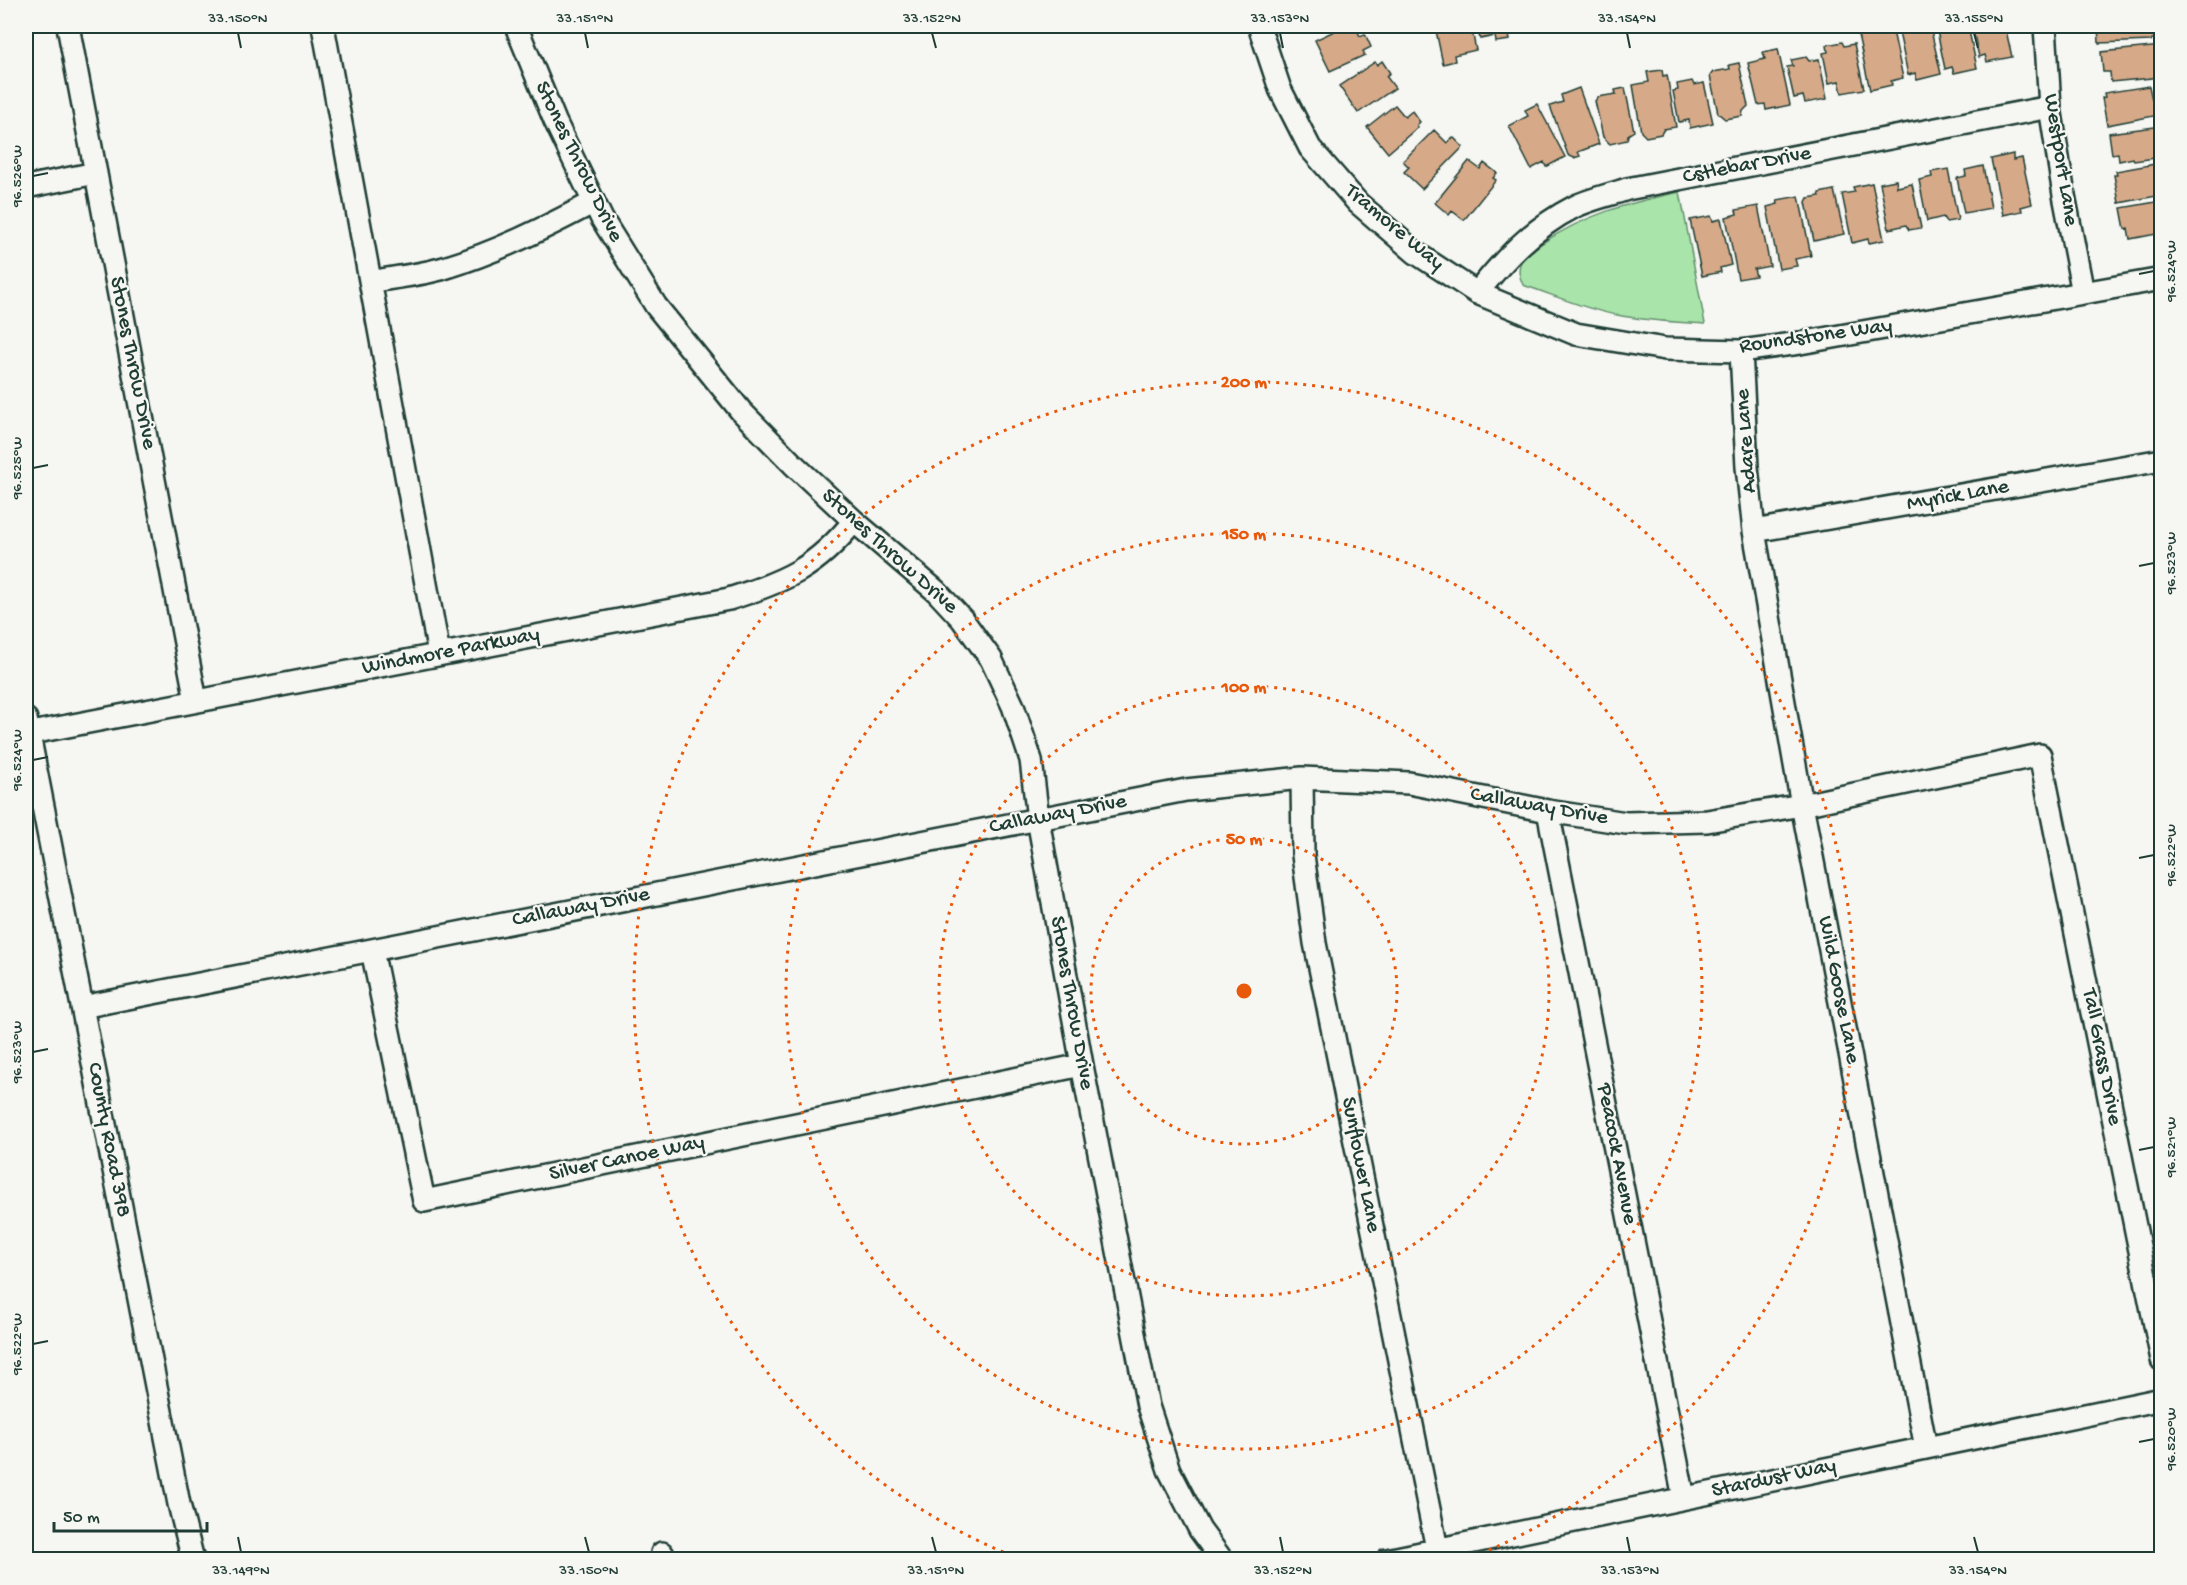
<svg xmlns="http://www.w3.org/2000/svg" width="2187" height="1585" font-family="'Gochi Hand',sans-serif">
<rect width="100%" height="100%" fill="#f6f6f2"/>
<filter id="ink" filterUnits="userSpaceOnUse"><feTurbulence type="fractalNoise" baseFrequency=".0167" numOctaves="2"/><feDisplacementMap in="SourceGraphic" scale="12" xChannelSelector="R" yChannelSelector="G"/><feConvolveMatrix kernelMatrix="1 2 1 2 8 2 1 2 1" color-interpolation-filters="sRGB"/></filter>
<g filter="url(#ink)">
<path fill="#a9e4aa" stroke="#64906f" stroke-width="1.5" d="M1680 192 1705 324C1676 322 1646 321 1617 315 1584 309 1554 295 1523 285 1520 278 1517 270 1521 262 1524 255 1535 249 1541 244 1586 214 1628 203 1680 192Z"/>
<path fill="#d6a988" stroke="#1f3d34" stroke-width="1.5" d="M1345 26H1355L1360 36 1365 34 1371 47 1363 51 1365 55 1330 71 1315 40Z
M1435 26H1471L1476 50 1454 55 1455 61 1443 64Z
M1477 26H1513L1515 34 1509 35 1510 40 1496 42 1495 36 1480 39Z
M1520 26H1550L1522 32Z
M1878 26H1892L1903 78 1891 81 1892 85 1870 90 1857 30Z
M1915 26H1930L1941 74 1917 80 1915 73 1908 75 1899 32 1916 29Z
M1936 26H1968L1977 68 1954 73 1952 67 1945 69Z
M1972 26H2005L2012 57 1987 62 1985 55 1979 57Z
M2098 26H2158L2159 39H2152L2151 41 2099 43Z
M1842 42 1844 46 1854 44 1864 89 1842 93 1839 81 1829 83 1823 53 1828 52 1827 45Z
M2162 46V77L2111 82 2110 72H2103L2101 52Z
M1778 49 1790 105 1766 110 1765 104 1758 105 1748 63 1765 59 1763 52Z
M1806 57 1809 61 1819 59 1827 99 1805 103 1803 96 1794 98 1787 67 1793 66 1791 60Z
M1382 61 1390 73 1386 76 1395 88 1358 113 1339 86 1375 62 1377 65Z
M1739 63 1748 106 1743 111 1742 116 1725 119 1718 113 1710 76 1713 72 1730 69 1729 65Z
M1662 70 1663 76 1667 75 1676 127 1664 129 1661 134 1646 137 1641 132 1633 85 1649 82 1647 72Z
M1692 81 1694 85 1704 83 1713 123 1690 128 1689 120 1679 122 1673 91 1678 90 1677 84Z
M2149 86 2152 100H2157L2159 115 2107 125 2102 98 2105 97 2104 93Z
M1579 88 1599 144 1578 152 1580 156 1574 158 1568 155 1550 106 1563 102 1561 95Z
M1625 88 1634 131 1628 135 1627 140 1610 144 1603 137 1595 101 1598 97 1616 94 1615 90Z
M1537 104 1565 157 1546 167 1544 162 1531 169 1509 126 1528 116 1525 110Z
M1395 105 1405 117 1412 111 1420 122 1417 125 1418 127 1388 153 1367 127Z
M2162 126V157L2134 161 2133 158 2119 161 2118 153 2112 154 2109 133Z
M1434 130 1447 143 1453 137 1463 147 1422 189 1404 172 1409 167 1403 161Z
M2013 154V160L2022 158 2032 204 2021 207 2022 211 2003 215 1991 159Z
M1469 161 1480 169 1484 163 1497 173 1493 178 1496 180 1464 220 1452 211 1449 215 1435 203Z
M2161 163 2162 195 2119 203 2114 175H2117L2116 171Z
M1983 166 1991 208 1964 213 1957 178 1966 176 1965 170Z
M1948 169 1958 220 1946 222 1943 217 1927 221 1919 180 1932 177 1931 172Z
M1896 180 1897 187 1912 184 1921 228 1909 230 1906 225 1889 229 1880 183Z
M1872 183 1884 240 1869 243 1868 239 1852 243 1842 194 1855 192 1853 187Z
M1834 190 1844 234 1814 241 1806 202 1808 198 1820 196 1819 193Z
M1799 196 1811 256 1795 259 1797 266 1779 269 1767 207 1778 204 1777 200Z
M2162 201V233L2130 239 2128 228 2125 229 2121 208Z
M1758 206 1770 266 1754 269 1756 276 1738 279 1726 217 1737 214 1736 210Z
M1711 216 1713 221 1721 219 1731 265 1720 268 1721 272 1702 276 1690 220Z"/>
<g fill="none" stroke-linecap="round" stroke-linejoin="round">
<defs>
<path id="minor" d="M68 26 196 701
M323 26 439 654
M516 26 555 121 602 219 656 306 741 411 793 464 854 521 936 591 962 619 991 659 1013 706 1031 760 1038 819 1082 1065 1148 1406 1169 1470 1200 1530 1222 1560
M1259 26 1280 89 1310 148 1358 203 1416 253 1477 293 1576 334 1665 349 1741 351 1800 343 2162 279
M2045 26 2050 107 2064 195 2083 293
M26 187 96 173
M371 282C395 277 421 275 444 268 497 252 545 228 594 202
M1477 293C1505 258 1533 228 1574 207 1590 199 1610 195 1627 189L2050 107
M1741 351 1747 467 1754 531 1802 805 1926 1448
M1754 531 2162 460
M26 719 179 1504 193 1560
M26 734 729 599C786 581 816 568 854 521
M1302 778 1303 855 1315 943 1437 1549
M1548 811 1684 1498
M372 950 424 1201 1082 1065
M82 1007 1186 790 1302 778 1409 783 1548 811 1626 823 1707 821 1802 805 2040 755 2162 1360
M662 1553 666 1560
M1387 1560 2162 1399"/>
</defs>
<use href="#minor" stroke="#1f3d34" stroke-width="26"/>
<use href="#minor" stroke="#f6f6f2" stroke-width="21"/>
</g>
</g>
<path fill="none" stroke="#1f3d34" stroke-width="2" d="M238 33 241 48M585 33 588 48M932 33 936 48M1280 33 1283 48M1627 33 1630 48M1974 33 1978 48M33 176 48 173M2139 274 2154 271M33 468 48 465M2139 566 2154 563M33 760 48 757M2139 858 2154 855M33 1052 48 1049M2139 1150 2154 1147M33 1344 48 1341M2139 1442 2154 1439M238 1537 241 1552M585 1537 589 1552M932 1537 936 1552M1280 1537 1283 1552M1627 1537 1630 1552M1974 1537 1978 1552"/>
<g fill="none" stroke="#e8590c" stroke-width="3" stroke-dasharray="3 6">
<circle cx="1244" cy="991" r="153"/>
<circle cx="1244" cy="991" r="305"/>
<circle cx="1244" cy="991" r="458"/>
<path d="M1020 1559A610 610 0 1 1 1468 1559"/>
</g>
<g text-anchor="middle" dominant-baseline="central" stroke-width="4.5" stroke-linejoin="round" paint-order="stroke">
<g font-size="22" fill="#1f3d34" stroke="#f6f6f2">
<text transform="translate(2060 160) rotate(81)">Westport Lane</text>
<text transform="translate(578 162) rotate(64)">Stones Throw Drive</text>
<text transform="translate(1747 166) rotate(-11)">Cstlebar Drive</text>
<text transform="translate(1394 228) rotate(40)">Tramore Way</text>
<text transform="translate(1816 337) rotate(-8)">Roundstone Way</text>
<text transform="translate(132 363) rotate(79)">Stones Throw Drive</text>
<text transform="translate(1747 441) rotate(-94)">Adare Lane</text>
<text transform="translate(1958 496) rotate(-10)">Myrick Lane</text>
<text transform="translate(889 552) rotate(42)">Stones Throw Drive</text>
<text transform="translate(451 652) rotate(-11)">Windmore Parkway</text>
<text transform="translate(1539 807) rotate(10)">Callaway Drive</text>
<text transform="translate(1058 815) rotate(-11)">Callaway Drive</text>
<text transform="translate(581 908) rotate(-11)">Callaway Drive</text>
<text transform="translate(1838 990) rotate(79)">Wild Goose Lane</text>
<text transform="translate(1071 1003) rotate(80)">Stones Throw Drive</text>
<text transform="translate(2101 1057) rotate(79)">Tall Grass Drive</text>
<text transform="translate(108 1140) rotate(79)">County Road 398</text>
<text transform="translate(1616 1154) rotate(79)">Peacock Avenue</text>
<text transform="translate(627 1159) rotate(-12)">Silver Canoe Way</text>
<text transform="translate(1360 1165) rotate(79)">Sunflower Lane</text>
<text transform="translate(1774 1479) rotate(-12)">Stardust Way</text>
</g>
</g>
<circle cx="1244" cy="991" r="9" fill="#e8590c" stroke="#f6f6f2" stroke-width="3"/>
<g font-size="18" text-anchor="middle" font-weight="bold" fill="#e8590c" stroke="#f6f6f2" stroke-width="4.5" stroke-linejoin="round" paint-order="stroke">
<text x="1244" y="387">200 m</text>
<text x="1244" y="539">150 m</text>
<text x="1244" y="692">100 m</text>
<text x="1244" y="844">50 m</text>
</g>
<rect width="2187" height="1585" fill="none" stroke="#f6f6f2" stroke-width="66"/>
<path d="M54 1522v9h153v-9" fill="none" stroke="#1f3d34" stroke-width="3"/>
<text x="63" y="1522" font-size="18" fill="#1f3d34" stroke="#f6f6f2" stroke-width="4.5" paint-order="stroke">50 m</text>
<rect x="33" y="33" width="2121" height="1519" fill="none" stroke="#1f3d34" stroke-width="2"/>
<g font-size="15" text-anchor="middle" fill="#1f3d34">
<text x="238" y="22">33.150°N</text>
<text x="585" y="22">33.151°N</text>
<text x="932" y="22">33.152°N</text>
<text x="1280" y="22">33.153°N</text>
<text x="1627" y="22">33.154°N</text>
<text x="1974" y="22">33.155°N</text>
<text transform="translate(16 176) rotate(-90)" y="5">96.526°W</text>
<text transform="translate(2170 271) rotate(-90)" y="5">96.524°W</text>
<text transform="translate(16 468) rotate(-90)" y="5">96.525°W</text>
<text transform="translate(2170 563) rotate(-90)" y="5">96.523°W</text>
<text transform="translate(16 760) rotate(-90)" y="5">96.524°W</text>
<text transform="translate(2170 855) rotate(-90)" y="5">96.522°W</text>
<text transform="translate(16 1052) rotate(-90)" y="5">96.523°W</text>
<text transform="translate(2170 1147) rotate(-90)" y="5">96.521°W</text>
<text transform="translate(16 1344) rotate(-90)" y="5">96.522°W</text>
<text transform="translate(2170 1439) rotate(-90)" y="5">96.520°W</text>
<text x="241" y="1574">33.149°N</text>
<text x="589" y="1574">33.150°N</text>
<text x="936" y="1574">33.151°N</text>
<text x="1283" y="1574">33.152°N</text>
<text x="1630" y="1574">33.153°N</text>
<text x="1978" y="1574">33.154°N</text>
</g>
</svg>
